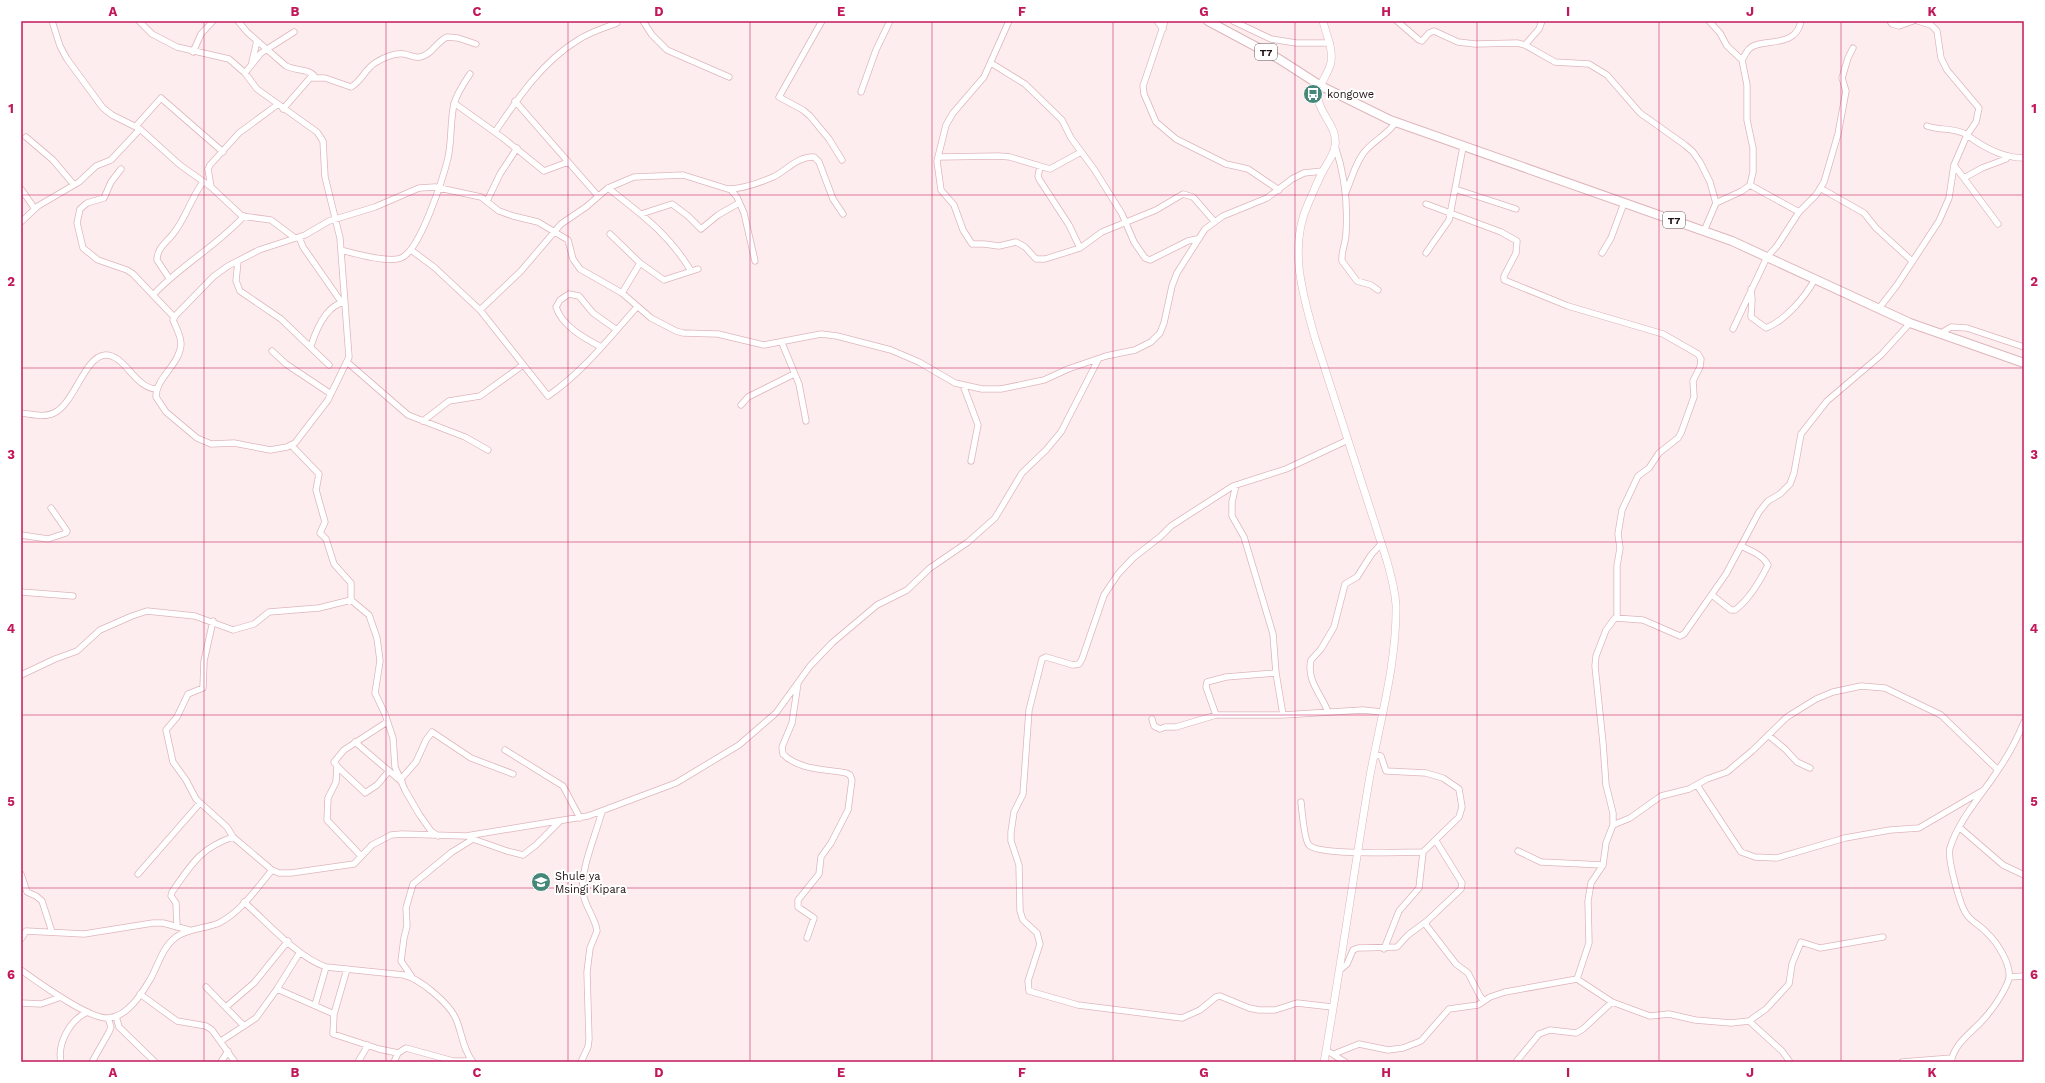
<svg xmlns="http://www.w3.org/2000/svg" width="2045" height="1083" font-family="'Work Sans',sans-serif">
<rect width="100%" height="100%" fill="#feedef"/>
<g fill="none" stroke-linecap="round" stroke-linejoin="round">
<defs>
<path id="minor" d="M52 21 60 46 67 59 103 108 112 115 140 129 180 165 211 187 242 216 271 220 295 238
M139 21 152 34 177 47 229 59 245 73 257 89 317 132 323 141 325 177 340 238 349 357 328 400 295 443 287 447 270 450 234 443 211 444 197 438 166 412 156 397C156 377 180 365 181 344 181 336 176 327 173 320L176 315 214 276 228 266 259 250 305 235 329 221 375 207 419 188 435 187 481 197 499 211 513 216 538 222 568 240 573 259 580 269 622 293 651 318 676 331 683 333 718 334 764 345 821 334 837 336 891 350 919 362 955 383 982 389H1001L1044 380 1068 369 1106 356 1135 350 1151 342 1160 333 1164 323 1172 286 1177 273 1205 229 1223 216 1267 198 1292 179 1304 173 1323 171
M238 21 247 32 286 66C295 71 309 68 315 77
M643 21 652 35 667 50 729 77
M822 21 779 97 803 110 810 116 829 139 842 160
M1009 21 984 77 953 113 946 125 937 161 941 190 954 205 963 230 972 244H984L999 246 1016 242 1025 247 1036 259H1045L1080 248 1102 232 1156 210 1183 194 1193 197 1214 221
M1157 21 1163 29
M1165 21 1143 86 1144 94 1156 122 1176 139 1226 164 1248 169 1279 190
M1233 21 1271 39 1296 43H1330
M1397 21 1419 40 1422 41 1429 33 1434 31 1458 42 1475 44 1517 43 1525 45 1555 62 1589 64 1607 75 1640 113 1685 145 1693 152 1700 162 1710 182 1716 203 1704 231
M1709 21 1720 33 1727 46 1742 60 1747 85V120L1753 148V172L1750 185 1742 191 1716 203
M1890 21 1892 24 1899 26 1913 21
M1918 21 1931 25 1937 31 1941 58 1947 70 1979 108 1976 122 1967 135C1983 147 2004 158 2024 158
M1525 45 1539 29 1542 21
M193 52 201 34 213 21
M1742 60C1744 57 1746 52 1749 49 1760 37 1796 50 1801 21
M252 62 257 41
M991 63 1025 84 1062 120 1071 138 1094 169 1122 214 1134 242 1145 258 1150 260 1188 241 1197 239
M245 73 261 53 294 32
M861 92 876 50 890 21
M515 101 598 196
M454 103 503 138 544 171 568 162
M283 109 310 78H325L351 87C362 81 365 69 375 63 383 58 395 53 404 54 410 55 414 58 420 57 432 55 436 42 447 37L458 38 476 44
M136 126 161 98 223 152
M495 132C518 98 542 62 578 40 590 32 604 28 617 23V21
M26 137 53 160 74 185
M1335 146C1345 175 1348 203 1346 233 1346 243 1341 251 1342 261L1357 281 1371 285 1378 290
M938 157 999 156 1010 157 1050 169 1081 152
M1954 165 1998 224
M1040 167 1038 176 1039 179 1069 225 1080 248
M121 169 111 182 104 198 87 203 80 209 77 223 83 248 98 260 127 270 133 274 174 317
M1964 178 1982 168 2006 159 2008 156
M1750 185 1799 212
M211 187 208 169 210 165 239 133 277 105
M608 188C641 214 669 234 691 271
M1820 188 1864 213 1876 228 1912 261
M21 189 35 209
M728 189C743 189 759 183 773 177 786 171 798 156 814 157L819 162 833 199 843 214
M1455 189 1516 209
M1346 192C1352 178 1356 161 1366 150 1376 139 1388 134 1396 122
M487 201 500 174 517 148
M1426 204 1501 232 1517 241 1516 253 1504 276V280L1568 306 1663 334 1698 354 1701 359 1700 367 1693 381 1694 397 1681 433 1678 438 1659 453 1649 468 1638 476 1622 510 1618 534 1620 548 1617 566V617
M641 214 672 204 688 216 701 229 718 215 739 203
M21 222 38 206 79 182 96 166 111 160 140 129
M610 234 640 263 622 293
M299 237 303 247 342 303
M341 250C356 254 388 263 401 258 420 251 443 178 448 158 452 140 450 121 454 104 457 93 464 83 470 74
M411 250 434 267 480 310 548 396C583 372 609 338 637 307
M1426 253 1449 220 1463 147
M1602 253 1611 238 1624 203
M238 261 236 281 240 291 281 319 329 365
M640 263 664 280 698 269
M169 278 157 260C157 248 166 243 173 234 185 220 191 198 203 182
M1751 289 1752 300 1751 317 1766 328C1786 320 1805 297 1815 279
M154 294C181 265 217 246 244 216
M1880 307 1897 285 1939 221 1949 198 1954 165 1967 135C1954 127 1941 131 1927 126
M480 310 521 271 561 224 586 207 608 188 634 177 683 175 731 190 737 197 744 213 755 261
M1733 329 1767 257 1777 246 1799 212 1816 195 1824 182 1838 134 1846 91 1842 78 1848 58 1853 48
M1941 333 1951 327 1967 328 2024 347
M782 343 799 384 806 421
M311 346C316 330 326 305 345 302
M601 347C584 338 562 326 556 307L560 300 569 294 579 296 593 313 617 330
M272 351 286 364 331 394
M347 362 408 415 465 437 488 450
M963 385 978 425 971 461
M741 405 748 397 794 374
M21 413C31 414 44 418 54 413 75 403 84 357 105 355 125 354 135 389 157 389
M423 421 449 401 480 396 523 365
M292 446 319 474 316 490 325 522 320 533 326 539 334 564 351 583V600L369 615 377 638 380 661 375 693 385 714 393 738 395 767 405 790 419 814 431 831 438 836
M1236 485 1232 502V516L1244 537 1273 634 1276 673 1283 715
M21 535 48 539 66 533 67 531 51 508
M21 592 73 596
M1712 595 1731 610H1735C1750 599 1760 581 1768 565 1763 555 1751 551 1741 546
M213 621 204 661 203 688 188 694 177 717 166 730 173 762 186 780 196 799 227 827 233 837 272 870 279 873H291L354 864 372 845 391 835 402 834 466 836 588 816 676 783 739 745 776 713 810 666 832 643 877 605 907 590 930 568 968 542 995 518 1022 473 1046 450 1061 432 1098 360
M21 675 55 659 77 651 100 630 132 616 147 611 195 616 233 630 254 624 269 612 319 608 351 600
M798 683 792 723 782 747 783 754C798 770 826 769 846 773L850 775 852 780 848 810 831 843 821 857 819 874 798 900V907L814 918 807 938
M1328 712C1322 695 1306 681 1311 660L1321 649 1334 627 1345 584 1357 577 1371 555 1381 544
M1216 715 1206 687 1207 682 1226 677 1276 673
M1152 719 1154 726 1160 729 1165 727H1176L1216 715H1283L1363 710 1382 712
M387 722 344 750 334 762C337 768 359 786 365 793L377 785 389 771
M1768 735 1785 749 1797 762 1810 768
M355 742 402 782
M505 750 563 786 580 818
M1374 755 1381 756 1386 771 1426 773 1443 778 1459 789 1462 807 1459 817 1423 852 1419 888 1399 911 1384 949
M337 767 336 782 328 798 327 820 361 856
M401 779 416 762 426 740 432 732 471 758 513 774
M1697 785 1741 852 1755 857 1777 858 1845 838 1890 830 1919 828 1982 791
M1301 802C1302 810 1304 840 1309 845 1318 856 1405 852 1423 852
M1613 825 1630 818 1661 796 1689 789 1707 779 1727 772 1752 751 1787 717 1816 699 1833 692 1861 686 1885 688 1941 715 1998 770
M1959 827 2003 865 2024 875
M470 838 507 851 523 855 536 845 560 821
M1518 851 1541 862 1603 865
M21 874 27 892 36 896 42 901 52 932
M138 874 200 803
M244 902C268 923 297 957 326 967L404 975C420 979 449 1003 456 1019 462 1033 463 1050 473 1062
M1427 921 1426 925 1456 964 1468 973 1480 996 1484 1001
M177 927 176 903 171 896 172 892C191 865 200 848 233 837
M21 939 26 931 84 934 153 923H163L189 930
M347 969 334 1014 333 1034 379 1049 398 1053
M21 970C38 982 88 1019 108 1018 128 1017 142 993 151 978 159 963 162 948 176 937 189 928 205 929 219 923 241 912 257 888 272 870
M1340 970 1347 964 1353 950 1358 948 1397 947 1408 935 1427 921 1461 889 1462 883 1436 841
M412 977 401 961 404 938 407 926 406 908 413 884 452 852 473 839
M2009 977 2024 976
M1577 979 1589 943 1588 901 1591 883 1603 865 1606 843 1613 825V813L1606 785 1603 743 1595 666 1596 656 1606 630 1615 618 1643 620 1680 636 1684 634 1726 574 1759 512 1768 501 1780 494 1790 484 1794 473 1801 434 1827 401 1881 355 1910 323
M206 987 244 1026
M277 989 334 1014
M140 994 177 1021 206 1026 212 1030 235 1062
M21 1003 41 1004 61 997
M315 1005 326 967
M226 1007 254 983 288 941
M1332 1007 1297 1003 1275 1010H1259L1249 1008 1220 996 1216 997 1200 1010 1182 1018 1078 1005 1029 991 1028 981 1040 944 1037 933 1023 920 1020 911 1019 865 1011 841V832L1014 812 1023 794 1029 710 1042 659 1046 657 1073 665 1079 664 1082 659 1104 595 1118 574 1133 558 1160 537 1171 526 1233 486 1286 469 1348 440
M116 1016 119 1027 155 1062
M1749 1021 1766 1009 1789 984 1792 964 1801 942 1820 948 1883 937
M221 1041 256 1018 277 989 300 952
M1326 1050 1345 1062
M1334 1054 1359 1044 1388 1050 1403 1048 1421 1041 1449 1009 1478 1005 1490 997 1505 992 1577 979 1612 1002 1650 1016 1669 1014 1695 1020 1731 1023 1749 1021 1782 1051 1790 1062
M61 1062C57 1044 70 1019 88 1012
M92 1062 109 1032 111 1027 108 1018
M221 1062 228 1051
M358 1062 368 1045
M394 1062 398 1053 406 1048 453 1061H471
M581 1062 588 1047 589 1039 587 972 590 948 597 931C596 919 585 907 583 893 580 869 596 835 602 811
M1516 1062 1539 1034 1550 1030 1576 1033 1583 1029 1612 1002
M1902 1062 1952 1058
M1951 1062C1954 1045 1968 1035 1979 1024 1989 1014 1997 1003 2003 992 2005 988 2008 983 2009 978 2011 964 1997 942 1987 933 1981 926 1972 922 1967 915 1960 906 1947 858 1950 848 1959 819 1982 795 1998 770 2008 756 2017 739 2024 722"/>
<path id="major" d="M1323 21C1326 35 1333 47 1331 62 1329 74 1316 87 1318 99 1321 116 1338 127 1335 146 1334 155 1327 163 1323 171 1317 182 1313 193 1308 204 1288 248 1303 295 1315 338L1387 561C1391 575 1395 590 1396 605 1397 666 1378 727 1368 787 1353 879 1340 971 1324 1062"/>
<path id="highway" d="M1208 21 1279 59 1321 86 1390 120 1732 241 1910 323 2024 363"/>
</defs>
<use href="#minor" stroke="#deb6bb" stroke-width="7"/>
<use href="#major" stroke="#deb6bb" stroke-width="8"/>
<use href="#highway" stroke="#deb6bb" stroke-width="10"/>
<use href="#minor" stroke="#fff" stroke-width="5.5"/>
<use href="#major" stroke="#fff" stroke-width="7"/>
<use href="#highway" stroke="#fff" stroke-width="8"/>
</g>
<path fill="none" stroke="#c2185b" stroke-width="1" stroke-opacity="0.55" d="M204 21V1062M386 21V1062M568 21V1062M750 21V1062M932 21V1062M1113 21V1062M1295 21V1062M1477 21V1062M1659 21V1062M1841 21V1062M21 195H2024M21 368H2024M21 542H2024M21 715H2024M21 888H2024"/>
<defs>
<symbol id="bus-disc" viewBox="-11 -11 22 22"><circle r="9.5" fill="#458779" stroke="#fff"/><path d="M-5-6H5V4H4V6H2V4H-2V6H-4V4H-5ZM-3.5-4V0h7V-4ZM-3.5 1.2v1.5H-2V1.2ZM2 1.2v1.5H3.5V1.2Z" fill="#fff"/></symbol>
<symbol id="school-disc" viewBox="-11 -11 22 22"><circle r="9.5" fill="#458779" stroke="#fff"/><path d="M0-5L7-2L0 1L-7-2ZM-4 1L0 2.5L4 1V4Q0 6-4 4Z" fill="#fff"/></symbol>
</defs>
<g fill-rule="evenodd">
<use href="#bus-disc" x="1302" y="83" width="22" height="22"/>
<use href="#school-disc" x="530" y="871" width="22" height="22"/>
</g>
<g text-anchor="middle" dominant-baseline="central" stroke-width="4" stroke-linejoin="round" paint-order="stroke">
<g fill="#fff" stroke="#645a5b" stroke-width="1">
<rect x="1255" y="44" width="22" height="16" rx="3"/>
<rect x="1663" y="212" width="22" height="16" rx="3"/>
</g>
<g font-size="10" font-weight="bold" fill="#211315">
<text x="1266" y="52">T7</text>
<text x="1674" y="220">T7</text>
</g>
<g font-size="11" fill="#211315" stroke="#fff" text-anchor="start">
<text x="1327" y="94">kongowe</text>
<text x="555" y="876">Shule ya<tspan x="555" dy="13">Msingi Kipara</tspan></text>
</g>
</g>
<rect width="2045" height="1083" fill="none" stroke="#ffffff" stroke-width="44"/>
<rect x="22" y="22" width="2001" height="1039" fill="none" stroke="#c2185b" stroke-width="1.5"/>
<g font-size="13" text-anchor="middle" font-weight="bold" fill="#c2185b">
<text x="113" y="16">A</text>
<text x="295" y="16">B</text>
<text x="477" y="16">C</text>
<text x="659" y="16">D</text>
<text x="841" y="16">E</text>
<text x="1022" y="16">F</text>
<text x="1204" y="16">G</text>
<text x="1386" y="16">H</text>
<text x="1568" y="16">I</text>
<text x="1750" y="16">J</text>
<text x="1932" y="16">K</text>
<text x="11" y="113">1</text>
<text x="2034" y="113">1</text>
<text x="11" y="286">2</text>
<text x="2034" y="286">2</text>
<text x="11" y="459">3</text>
<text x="2034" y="459">3</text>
<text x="11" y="633">4</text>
<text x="2034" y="633">4</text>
<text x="11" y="806">5</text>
<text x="2034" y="806">5</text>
<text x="11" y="979">6</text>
<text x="2034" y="979">6</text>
<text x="113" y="1077">A</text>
<text x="295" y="1077">B</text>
<text x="477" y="1077">C</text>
<text x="659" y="1077">D</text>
<text x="841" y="1077">E</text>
<text x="1022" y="1077">F</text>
<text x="1204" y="1077">G</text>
<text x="1386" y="1077">H</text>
<text x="1568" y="1077">I</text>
<text x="1750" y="1077">J</text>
<text x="1932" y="1077">K</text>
</g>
</svg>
